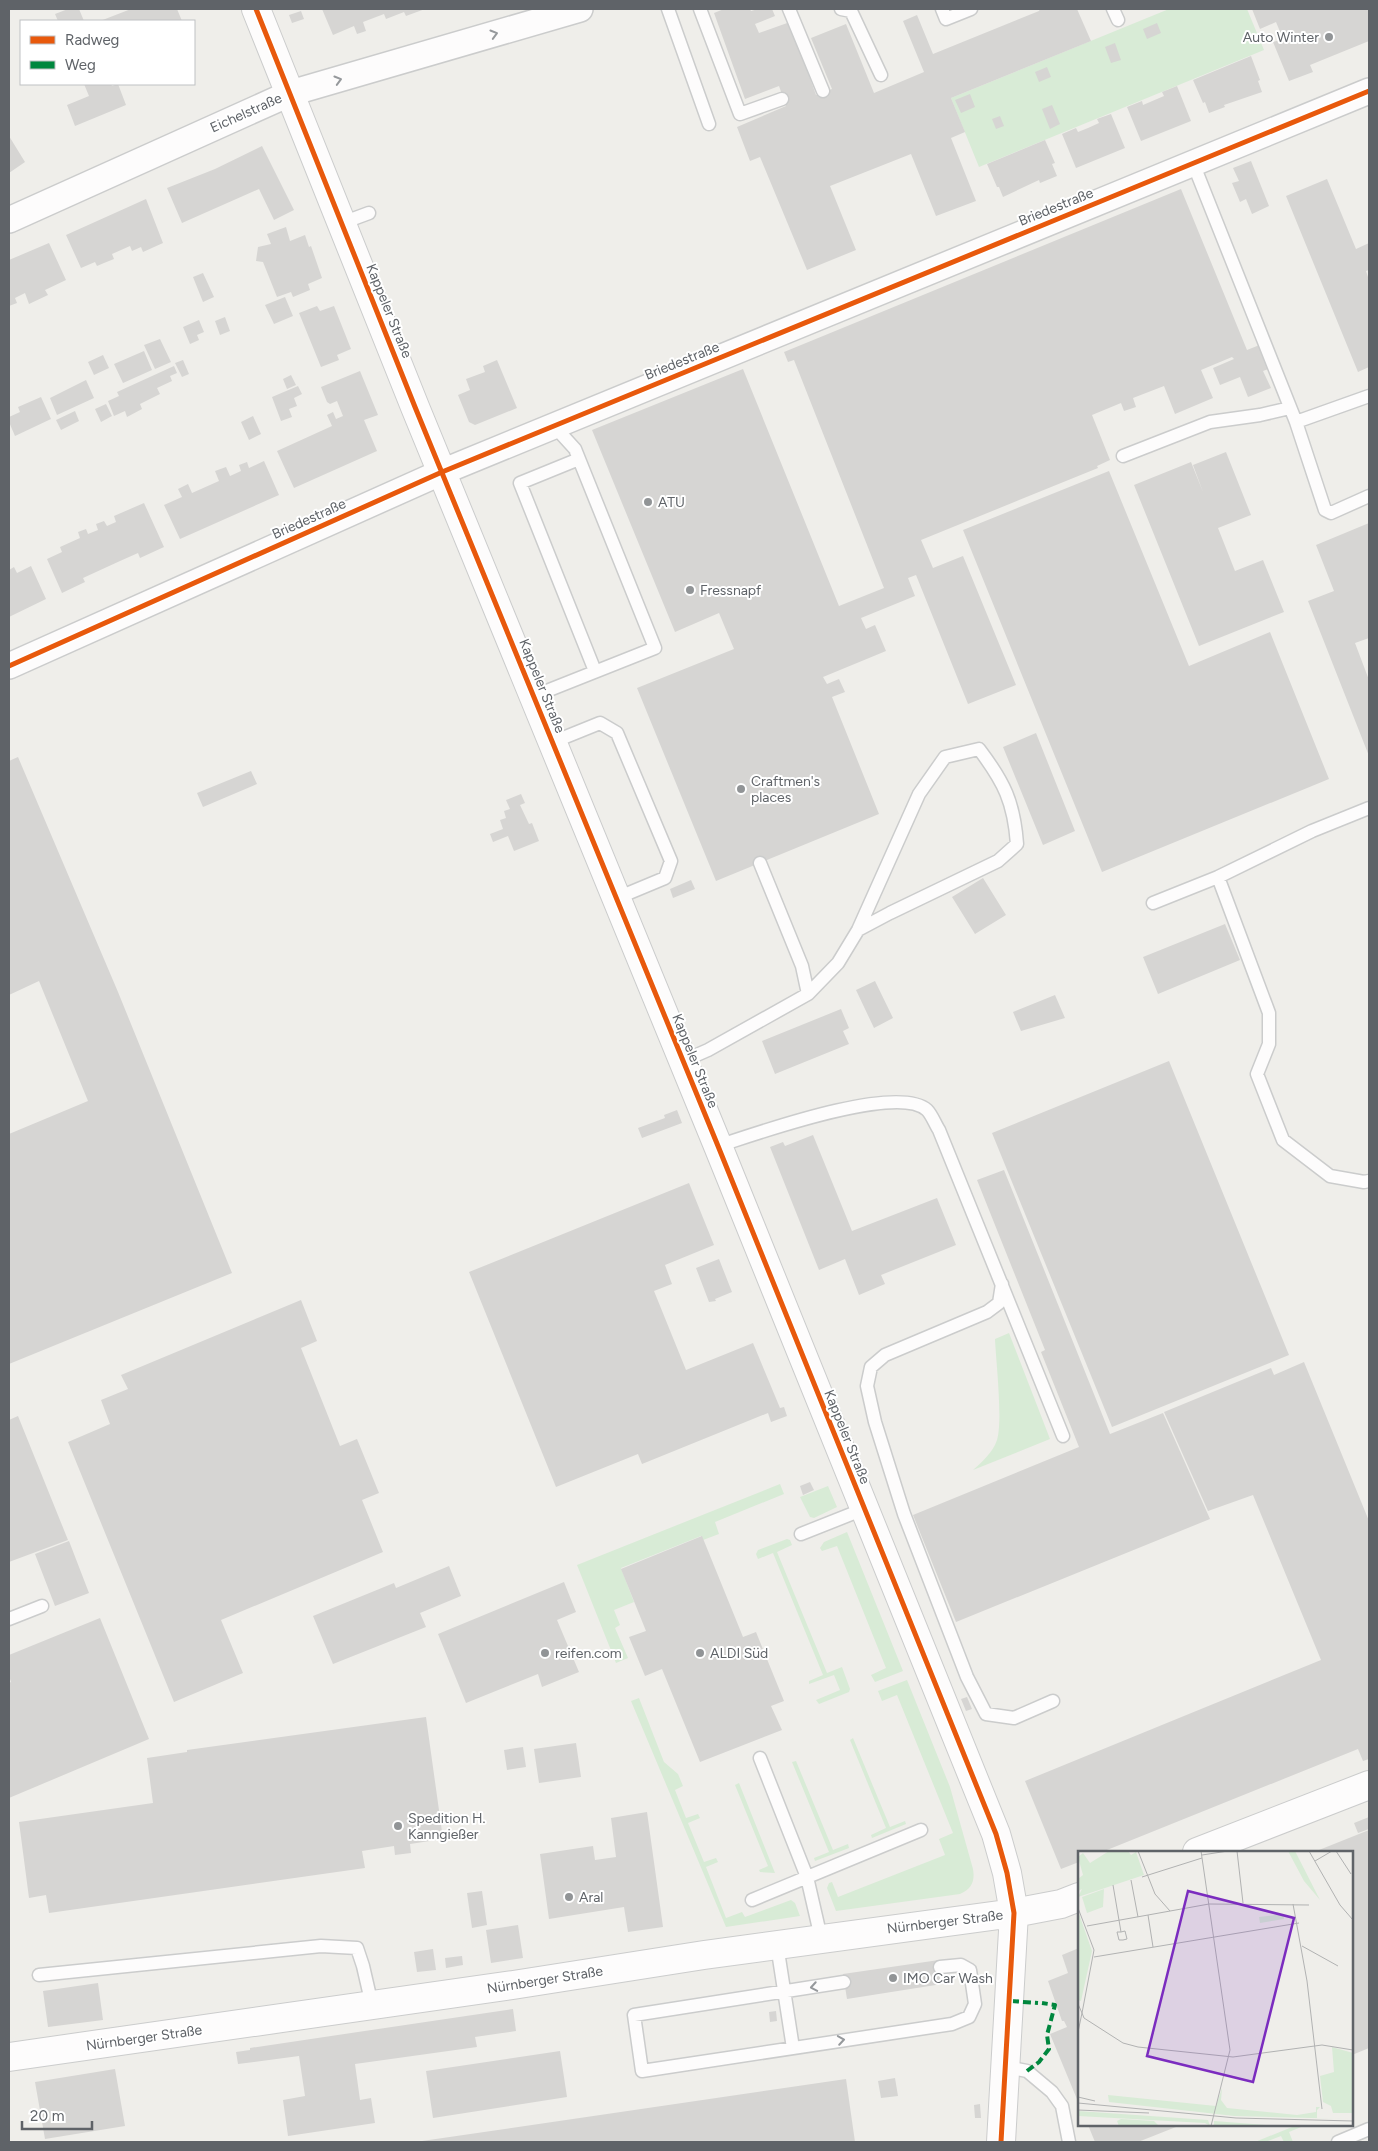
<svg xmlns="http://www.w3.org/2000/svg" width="1378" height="2151" font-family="Figtree,sans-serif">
<rect width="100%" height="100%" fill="#efeeea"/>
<path fill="#d8ebd6" d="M1169 9H1247L1264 50 979 167 951 98Z
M1009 1333 1050 1439 973 1470C982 1462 993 1452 997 1440 1003 1420 996 1362 995 1339Z
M780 1484 784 1494 715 1522 719 1534 703 1540 701 1536 621 1568 634 1602 614 1610 620 1625 615 1628 628 1658 616 1663 577 1565Z
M828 1486 837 1507 814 1518 810 1517 800 1497Z
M847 1532 903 1671 875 1682 871 1675 886 1668 837 1546 822 1551 820 1548 824 1542Z
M787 1539 790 1540 792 1545 777 1552 827 1673 842 1667 850 1689 849 1692 819 1704 816 1700 840 1690 834 1675 809 1684V1681L823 1675 773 1553 758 1559 756 1554 758 1550Z
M907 1680 950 1787 973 1869C975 1881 972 1889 960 1894L836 1911 827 1888 829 1883 832 1882 838 1897 945 1855 939 1839 953 1833 897 1695 882 1701 878 1691Z
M639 1698 664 1762 678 1774 683 1786 675 1790 686 1818 698 1814 700 1818 688 1823 704 1862 716 1858 718 1862 706 1867 726 1918 742 1912 745 1917 791 1900 795 1903 800 1916 726 1927 631 1701Z
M853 1738 890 1827 905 1821 906 1824 872 1838 871 1835 886 1828 850 1740Z
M796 1761 833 1850 848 1844 849 1848 815 1861 814 1858 829 1852 792 1762Z
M739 1783 775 1873 760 1872 759 1870 768 1866 735 1785Z
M1297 2125H1306L1289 2132 1293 2142H1284L1281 2136 1265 2142H1255Z"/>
<path fill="#d6d5d3" d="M68 9H79L84 21H58L55 14Z
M131 9H177L182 21H100Z
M322 9H425L406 16 404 12 386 19 384 14 363 22 366 31 357 34 354 26 333 35Z
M724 9H750L751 11 758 9H772L775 16 755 24 759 33 790 22 816 95 832 89 811 38 846 24 874 93 924 72 903 21 917 15 933 54 1039 11 1040 9H1077L1091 41 951 98 965 132 951 138 976 201 936 216 911 154 830 186 856 250 807 270 760 157 750 161 737 127 786 106 779 86 745 99 714 13Z
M1252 9H1369V41L1310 65 1313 72 1289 81 1273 42 1283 39 1276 22 1260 29Z
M301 11 304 19 292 23 289 15Z
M1157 23 1161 33 1147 39 1143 29Z
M1115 43 1121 60 1111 63 1105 47Z
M1251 56 1260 80 1258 81 1262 92 1224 105 1225 107 1209 113 1205 102 1203 103 1193 80Z
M1047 67 1051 77 1039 82 1035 72Z
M84 84H111L112 86 118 84 126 105 75 126 67 105 89 96Z
M1177 86 1191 121 1141 141 1127 107 1142 101 1143 105 1164 96 1162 92Z
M970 94 975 107 961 113 955 100Z
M1052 105 1060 124 1050 129 1042 109Z
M1111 114 1125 148 1076 168 1062 134 1076 128 1078 132 1088 128 1099 123 1097 119Z
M1000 116 1004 126 996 129 992 119Z
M9 136 25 162 9 173Z
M1045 140 1055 163 1052 164 1057 176 1040 183 1039 180 1003 197 999 187H997L987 164Z
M262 146 294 210 274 220 259 189 182 223 167 188 215 169Z
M1251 161 1269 206 1252 214 1246 199 1240 202 1232 183 1239 181 1233 168Z
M1327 179 1356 249 1369 243V270L1366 271 1369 280V367L1358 372 1286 196Z
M1181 189 1247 350 1262 344 1271 368 1263 371 1271 388 1248 397 1240 377 1220 385 1213 368 1234 359 1232 357 1201 370 1213 398 1175 414 1164 386 1133 398 1136 407 1124 411 1121 403 1092 415 1110 460 1097 466 1098 468 921 540 933 568 963 556 1016 685 968 704 916 575 908 578 915 596 861 618 866 629 875 625 886 651 823 677 827 684 839 679 845 692 832 697 879 814 716 881 637 688 734 649 719 613 675 632 592 430 743 369 839 606 884 588 794 360 788 362 784 352Z
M146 199 163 243 143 252 141 247 132 251 130 246 112 254 114 259 104 263 97 266 95 262 81 268 66 235Z
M286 227 290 241 305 235 309 247 311 246 322 278 308 284 310 290 293 297 291 292 277 297 263 262 256 261 258 247 271 244 267 234Z
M49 243 66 280 45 290 48 295 29 304 25 293 15 298 17 303 9 306V260Z
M203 273 214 297 203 302 193 277Z
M285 297 293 316 274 324 265 305Z
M317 306 320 311 334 306 351 349 337 355 339 360 321 367 299 313Z
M225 317 230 331 220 335 215 321Z
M199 320 204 332 197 335 199 340 190 344 183 327Z
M160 339 171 362 155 369 144 345Z
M144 351 152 370 123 383 114 364Z
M103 355 109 368 94 375 88 362Z
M183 360 189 374 182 377 175 363Z
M497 360 517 408 475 425 469 422 458 395 470 390 466 379 485 372 483 366Z
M174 366 177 373 170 376 172 381 157 388 160 394 140 404 142 409 127 417 125 411 114 416 108 401 119 396 117 392Z
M360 371 378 415 364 420 377 451 294 488 277 451 332 426 327 415 333 412 336 419 343 416 337 401 330 404 327 402 321 387Z
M291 375 296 385 287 389 283 379Z
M86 380 94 398 57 415 50 398Z
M298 386 302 394 294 398 297 406 289 409 292 417 281 421 272 397Z
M41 397 51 419 15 436 9 422V417L20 412 18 407Z
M106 404 112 416 101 422 95 409Z
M75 411 79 421 61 430 56 420Z
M253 416 261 434 249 440 241 422Z
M1226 452 1251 515 1218 528 1235 571 1263 560 1284 612 1199 646 1134 485 1191 462 1203 492 1193 465Z
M264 461 279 495 180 539 164 505 182 497 178 489 188 484 192 493 219 481 215 471 226 467 230 476 241 471 239 465 247 462 249 468Z
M1109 471 1189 666 1270 632 1329 779 1102 872 963 530Z
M144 503 164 547 140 558 138 553 120 561 83 578 85 582 62 593 47 559 62 552 60 547 80 538 78 532 86 529 88 534 98 530 96 524 104 521 107 526 116 522 114 516Z
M1369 523V638L1355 643 1369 680V756L1308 601 1334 591 1316 545Z
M31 566 46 599 9 617V570L14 567 17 573Z
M1036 733 1075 831 1043 845 1003 747Z
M18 757 118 992 232 1273 9 1364V1134L88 1101 39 981 9 995V761Z
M251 771 257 784 203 807 197 793Z
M521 794 525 803 520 805 529 824 532 823 539 841 514 851 508 836 493 842 490 834 503 829 500 820 506 818 504 811 510 809 506 800Z
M983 878 1006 915 975 934 952 897Z
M691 880 695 889 673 898 670 889Z
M1225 924 1240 960 1158 994 1143 957Z
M875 981 893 1018 874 1028 856 990Z
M1055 995 1065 1018 1021 1031 1013 1012Z
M841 1009 849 1028 843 1031 849 1044 775 1074 762 1041Z
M1169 1061 1289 1355 1112 1427 992 1133Z
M677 1110 682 1123 642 1138 638 1128 665 1118 664 1115Z
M813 1135 852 1231 937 1198 956 1245 881 1275 885 1284 859 1295 845 1259 819 1270 770 1147 783 1142 785 1146Z
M1004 1170 1110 1434 1163 1413 1210 1519 956 1622 913 1515 1079 1447 1041 1352 1045 1350 977 1180Z
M689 1183 714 1245 665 1265 672 1284 654 1291 686 1370 753 1343 780 1408 784 1407 787 1416 771 1422 768 1413 642 1464 638 1454 556 1487 469 1272Z
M719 1259 732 1292 715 1299 716 1301 709 1302 696 1268Z
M301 1300 317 1341 301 1348 340 1446 357 1439 379 1493 362 1500 383 1552 221 1620 243 1673 174 1702 68 1442 110 1424 101 1400 128 1389 121 1375Z
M1304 1362 1369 1521V1759L1363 1761 1358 1749 1102 1852H1079V1862L1061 1869 1025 1781 1321 1660 1253 1495 1208 1511 1164 1412 1271 1368 1274 1375Z
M18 1416 68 1540 9 1562V1420Z
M810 1482 814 1490 803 1495 800 1486Z
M702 1536 743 1637 756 1632 784 1701 771 1706 782 1730 700 1762 662 1669 645 1676 629 1637 646 1631 621 1569Z
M69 1541 89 1593 55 1606 35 1554Z
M449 1566 461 1596 420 1613 426 1627 333 1664 313 1616 394 1583 396 1588Z
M564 1582 576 1612 557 1620 579 1672 542 1687 538 1674 466 1703 438 1634Z
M100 1618 149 1739 9 1798V1683L11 1682 9 1676V1655Z
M967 1697 972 1709 966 1711 961 1699Z
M426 1717 443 1839 410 1844 411 1853 395 1855 394 1846 362 1851 365 1868 49 1913 46 1895 29 1898 19 1822 153 1803 147 1758 187 1752V1750Z
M576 1743 581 1777 539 1783 534 1749Z
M523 1747 526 1767 507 1770 504 1750Z
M647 1812 663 1927 628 1932 624 1907 549 1919 540 1854 593 1846 595 1860 616 1857 611 1818Z
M1369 1817V1829L1358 1833 1354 1823Z
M1369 1830V2048L1352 2055V1852H1314Z
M482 1891 487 1925 472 1928 467 1893Z
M518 1925 523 1958 491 1963 486 1930Z
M1079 1948V2104L1050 2034 1067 2027 1064 2021H1062L1048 1981 1068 1973 1062 1955Z
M433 1949 436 1970 417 1972 414 1952Z
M462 1956 463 1965 446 1968 445 1958Z
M939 1960 942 1984 847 1999 843 1974Z
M98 1983 103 2020 48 2027 43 1991Z
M513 2009 516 2031 475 2037 477 2047 355 2064 360 2100 371 2098 375 2123 288 2136 283 2100 305 2096 299 2056 238 2064 236 2052 250 2050V2048Z
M776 2011 777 2021 770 2022 769 2012Z
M560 2051 567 2097 433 2118 426 2071Z
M115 2069 125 2126 45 2139 35 2082Z
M895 2078 898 2096 881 2098 878 2081Z
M846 2079 855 2142H422V2141Z
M980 2104 981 2118H975L974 2105Z
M1088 2125H1181L1138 2142H1095Z"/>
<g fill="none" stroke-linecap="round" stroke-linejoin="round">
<defs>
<path id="service" d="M668 9 709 124
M700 9 740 114 782 99
M789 9 823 91
M841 9 851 11 881 75
M942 9 946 19 971 9
M1113 9 1118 20
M1193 163 1296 422 1325 510 1331 513 1369 496
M342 223 369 213
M1296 422 1369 396
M1123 456 1210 422 1260 415 1290 408
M579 459 520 483 595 671
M534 696 655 648 575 449 554 426
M553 742 600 723 617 733 671 861 665 878 617 898
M760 863 802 966 808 994
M1218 877 1269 1013V1044L1257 1074 1283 1140 1330 1176 1364 1182 1369 1181
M1153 903 1218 877 1312 831 1369 808
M683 1061 708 1050 808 994 838 963 858 930 919 794 945 757 979 749C1004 782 1014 802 1017 844L998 861 890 913 858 930
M718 1146C755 1134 897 1083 927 1110 932 1115 935 1124 939 1130L1063 1436
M1002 1284 999 1303 987 1312 885 1355 871 1367 867 1386 875 1422 904 1514 967 1677 986 1714 1014 1718 1053 1701
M801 1534 864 1509
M9 1619 42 1606
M760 1758 807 1877 821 1938
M752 1900 921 1830
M777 1945 793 2048
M39 1975 321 1946 357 1948 363 1966 372 2005
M844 1982 634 2015 642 2071 952 2024 969 2017 975 2004 970 1970 961 1965 940 1967
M1007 2067 1027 2071 1052 2092 1062 2106 1069 2142
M1338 2142 1369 2129"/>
<path id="minor" d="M9 220 291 93 580 9
M9 666 442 472 1369 91"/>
<path id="tertiary" d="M256 9 415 407 718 1146 996 1834 1007 1873 1014 1913 1001 2142
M1197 1852 1369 1785
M9 2057 513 1985 704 1955 1014 1913 1061 1904 1079 1897"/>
</defs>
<use href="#service" stroke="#cbcccc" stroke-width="15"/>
<use href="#minor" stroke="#cbcccc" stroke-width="28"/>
<use href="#tertiary" stroke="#cbcccc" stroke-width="30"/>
<use href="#service" stroke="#fdfcfc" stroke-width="12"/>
<use href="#minor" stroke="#fdfcfc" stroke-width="25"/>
<use href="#tertiary" stroke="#fdfcfc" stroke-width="28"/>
<path stroke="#00873e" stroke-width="4" stroke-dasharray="8 4" stroke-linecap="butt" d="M1011 2001 1038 2003
M1027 2071 1039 2062 1049 2049 1047 2035 1055 2005 1042 2003"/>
<defs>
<path id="cycleway" d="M256 9 415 407 718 1146 996 1834 1007 1873 1014 1913 1001 2142
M9 666 442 472 1369 91"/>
</defs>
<use href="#cycleway" stroke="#fff" stroke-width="8"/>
<use href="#cycleway" stroke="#e8590c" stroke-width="5"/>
</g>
<defs><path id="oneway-chevron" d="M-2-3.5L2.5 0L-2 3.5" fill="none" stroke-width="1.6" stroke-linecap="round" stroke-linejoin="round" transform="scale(1.25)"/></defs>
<g stroke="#96999c">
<use href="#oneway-chevron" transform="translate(494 34) rotate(-16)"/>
<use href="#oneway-chevron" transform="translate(338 80) rotate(-16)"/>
<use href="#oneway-chevron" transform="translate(814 1987) rotate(170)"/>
<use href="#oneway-chevron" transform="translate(841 2040) rotate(-9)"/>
</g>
<g fill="#919496" stroke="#fff" stroke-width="2">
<circle cx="1329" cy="37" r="5"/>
<circle cx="648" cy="502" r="5"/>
<circle cx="690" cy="590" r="5"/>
<circle cx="741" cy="789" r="5"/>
<circle cx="545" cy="1653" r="5"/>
<circle cx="700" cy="1653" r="5"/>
<circle cx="398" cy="1826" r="5"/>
<circle cx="569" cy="1897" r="5"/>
<circle cx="893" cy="1978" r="5"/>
</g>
<g text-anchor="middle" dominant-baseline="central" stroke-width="4" stroke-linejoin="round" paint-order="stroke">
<g font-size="14" fill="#5f6368" stroke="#fff" text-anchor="start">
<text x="1319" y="37" text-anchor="end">Auto Winter</text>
<text x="658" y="502">ATU</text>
<text x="700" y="590">Fressnapf</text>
<text x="751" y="781">Craftmen's<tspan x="751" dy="16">places</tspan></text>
<text x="555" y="1653">reifen.com</text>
<text x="710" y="1653">ALDI Süd</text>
<text x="408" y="1818">Spedition H.<tspan x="408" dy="16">Kanngießer</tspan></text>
<text x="579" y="1897">Aral</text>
<text x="903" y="1978">IMO Car Wash</text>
</g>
<g font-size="14" fill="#5f6368" stroke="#fff">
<text transform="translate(246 113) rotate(-24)">Eichelstraße</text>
<text transform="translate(1056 207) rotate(-22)">Briedestraße</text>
<text transform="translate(389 311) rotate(68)">Kappeler Straße</text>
<text transform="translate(682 361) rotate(-22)">Briedestraße</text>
<text transform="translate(309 519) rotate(-24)">Briedestraße</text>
<text transform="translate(542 686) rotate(68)">Kappeler Straße</text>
<text transform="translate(695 1061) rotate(68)">Kappeler Straße</text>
<text transform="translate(847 1437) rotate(68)">Kappeler Straße</text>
<text transform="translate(945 1922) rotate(-7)">Nürnberger Straße</text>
<text transform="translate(545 1980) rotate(-9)">Nürnberger Straße</text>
<text transform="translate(144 2038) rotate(-8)">Nürnberger Straße</text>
</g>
</g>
<g transform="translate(1078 1851)">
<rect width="275" height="275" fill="#efeeea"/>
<path d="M31 0H50L53 4 58 1 66 24 0 46 4 38 0 40V28L5 24 0 6 5 2 12 12ZM210 0H217L242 49 226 30ZM26 38 25 56 9 62 4 46ZM0 60 14 100 3 150 0 149ZM205 63 206 68 182 72 181 66ZM254 196 275 202V262H255L253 255 245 251 242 225 256 221ZM144 237 143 249 149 257 219 264 238 261V256H242L239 259V267L275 268 156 265 121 261 31 251 30 244 138 255ZM0 260 130 269 132 275 127 272 0 265ZM43 268 76 270 81 275H41L39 270ZM136 270 175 273 199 275H136Z" fill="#d8ebd6"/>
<path fill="none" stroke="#b1b2b2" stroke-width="1" d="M60 0 77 43 92 60M123 0 152 199 133 275M159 0 165 52M231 0 262 54 275 69M258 0 273 23M124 4 150 0M237 10 254 0M64 26 124 7M53 29 60 66M35 34 43 81M215 53 229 130 244 258M0 57 16 99 4 162 6 167 45 192 60 196 155 206 244 194 275 199M70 64 75 96M9 75 131 53 231 54M43 81 47 80 49 88 45 89M43 81H39L41 89H45M224 95 260 115M16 106 221 72M0 153 4 162 0 181M0 246 17 250M0 252 158 267 275 270M0 259 71 262"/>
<path fill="#7b2cbf" fill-opacity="0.15" stroke="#7b2cbf" stroke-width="2.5" d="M110 40 216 67 175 231 69 205Z"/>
<rect width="275" height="275" fill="none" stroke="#5f6368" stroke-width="2.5"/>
</g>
<rect width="1378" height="2151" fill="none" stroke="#5f6368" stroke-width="20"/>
<rect x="20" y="20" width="175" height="65" fill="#ffffff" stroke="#bfc1c3"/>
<rect x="30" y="36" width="25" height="8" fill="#e8590c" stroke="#bfc1c3"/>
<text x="65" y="45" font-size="15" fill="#5f6368">Radweg</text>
<rect x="30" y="61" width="25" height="8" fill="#00873e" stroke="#bfc1c3"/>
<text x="65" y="70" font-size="15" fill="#5f6368">Weg</text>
<path d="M22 2121v8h70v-8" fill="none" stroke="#5f6368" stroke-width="2.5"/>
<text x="30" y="2121" font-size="15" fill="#5f6368" stroke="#ffffff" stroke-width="4" paint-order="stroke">20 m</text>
</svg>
